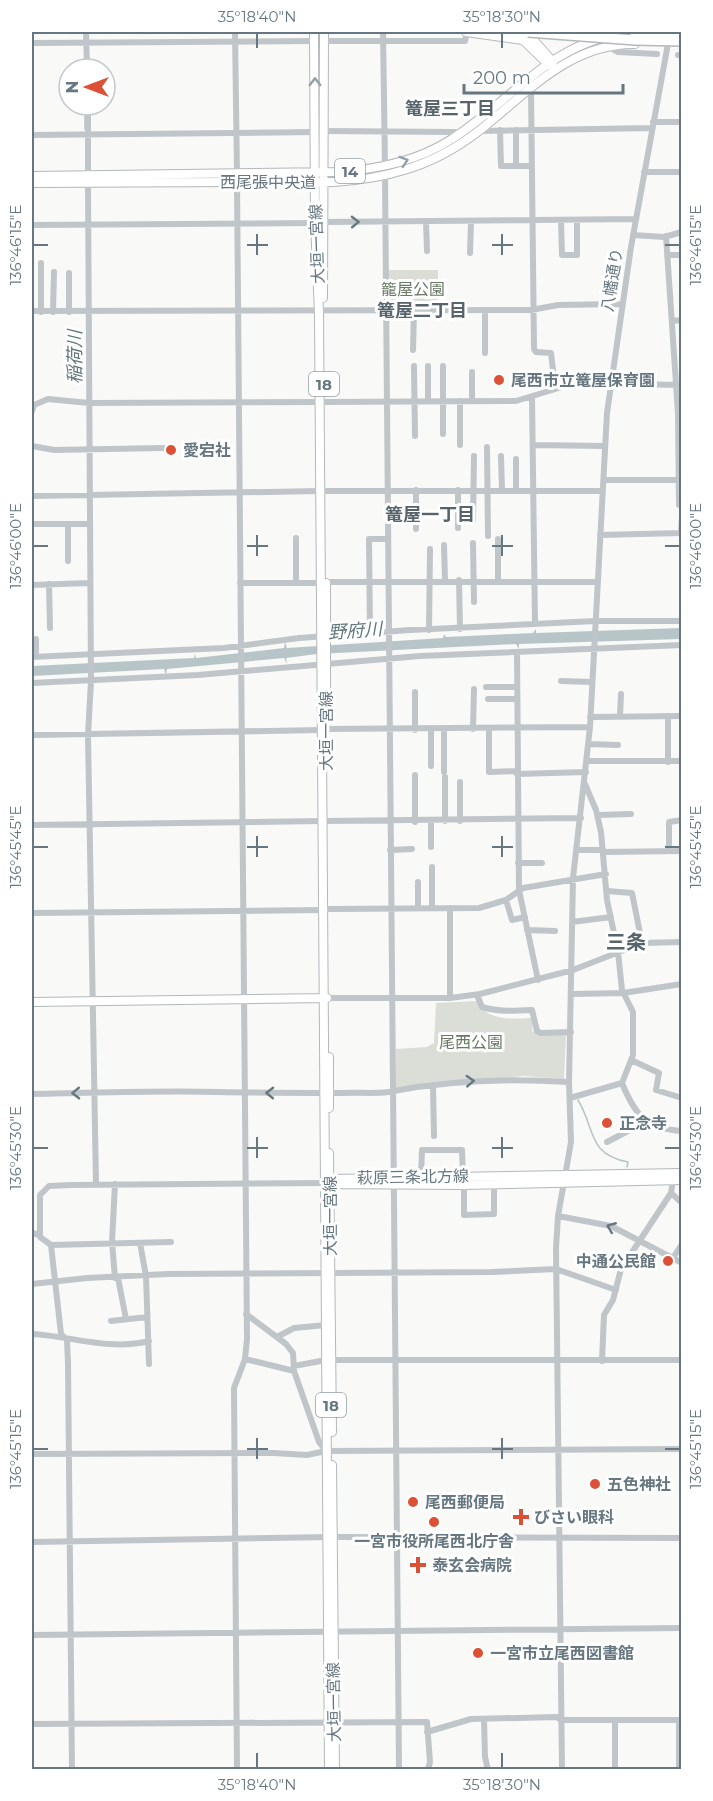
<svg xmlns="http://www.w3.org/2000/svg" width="713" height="1801" font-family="Montserrat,'Noto Sans JP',sans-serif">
<rect width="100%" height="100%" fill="#f9f9f7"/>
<path fill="#daded7" d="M389 270H438V307H389Z
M477 1001C487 1021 510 1019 530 1018L533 1019 532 1031 542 1035H566L564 1079 523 1076 395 1088 396 1049 427 1047 434 1043 436 1003Z"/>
<path fill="#b8c5c8" d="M681 628V639L519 644V649L516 644 317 654 286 658 287 664 284 658 167 669 166 675 164 669 32 676V666L194 658 195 654 196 658 284 648 285 642 287 648 443 638 444 634 446 637 533 633 536 629V633Z"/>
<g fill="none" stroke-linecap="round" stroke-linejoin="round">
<path stroke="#b8c5c8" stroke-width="1.5" d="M85 105V129
M578 1100C596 1130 587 1154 628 1162L627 1167"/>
<defs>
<path id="major" d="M314 32 315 223 319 312 329 1770
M466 32 523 40 549 65
M511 32 530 36 553 62
M32 176 335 172C376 170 418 161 452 139 514 99 550 42 629 32
M32 183C100 183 168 182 236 182 292 182 350 187 404 170 431 162 457 148 480 130 527 93 570 43 635 44
M323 298 324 32
M326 583V706
M32 1002 327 998
M329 1057V1108
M329 1153 332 1432
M325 1182 330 1179 682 1173
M326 1184 464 1185 682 1180
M332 1465 335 1770"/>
</defs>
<use href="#major" stroke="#b2b8bb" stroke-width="10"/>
<path stroke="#c0c5c9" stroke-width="6" d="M86 32 87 69
M235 32 237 174
M383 32 385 166
M324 41H465L467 32
M32 43 314 41
M607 46 618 52 657 54
M678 55H682
M531 88 534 349 536 352 551 353 554 379 559 386
M88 105V176
M653 122H682
M500 130 501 166H532
M324 131 455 132 457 135
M480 131 652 128
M32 135 315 132
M516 166V130
M644 172H682
M385 175 399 1770
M88 183 91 681 88 735 96 1184
M561 220 562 255H577V220
M325 222 636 219
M426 222 427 251
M32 225 315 223
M633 235 664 237 682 232
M666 236 678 413 679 505H682
M470 253 471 221
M668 255H682
M41 263V312
M32 311 531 310 558 305 621 304
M53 312 54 272
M69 312V273
M672 321 682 320
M413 350 414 311
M485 353V310
M414 366 415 436
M443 366V434
M472 372V401
M532 397 535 624
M428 401V366
M460 401V445
M324 402 516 401 575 383 682 385
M32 411 34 405 48 399 89 403 320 402
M533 445 605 446
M32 446 54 450 163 448
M487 447 488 536
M501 456 502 490
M604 480H681
M416 490V529
M458 490V528
M516 490V459
M325 491H603
M32 496 320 491
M473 521 474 456
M32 524H89
M68 524V561
M681 533 682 516
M600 535 682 533
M498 539V582
M473 543 474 602
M444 545 445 580
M459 580 460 629
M296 582V538
M326 582H598
M240 583H320
M49 584 50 628
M32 585 90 583
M429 630 430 549
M370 634 369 539H388
M36 639V657
M517 652 519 890 538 980
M32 657 224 648 299 638 410 630 595 621H682
M561 681 592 682
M32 683 198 675 420 656 682 645
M486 687H517
M415 692V730
M488 699H517
M620 716 621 694
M668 716V762
M590 717 682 716
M326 729 590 727
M444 729V772
M473 729 474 689
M489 729V772L517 771
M431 730V766
M32 735 321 730
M589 744 618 745
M587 761H682
M517 774 586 772
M460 782V821
M585 784 596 810 601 832 607 900 618 952 622 990 633 1012V1055L622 1083C635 1115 646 1129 682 1131
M598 815 631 814
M327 821 581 818
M445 821V777
M415 822V775
M32 825 322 821
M431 847V821
M390 850 412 849
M577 850H603
M669 851V822L682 820
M603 852 682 851
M518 863H542
M432 867V908
M418 882V908
M607 891 632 893 642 943
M506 900 512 920 525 917
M328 909 479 908 506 900 523 888 606 874
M32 913 323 910
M572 922 611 917
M527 930 555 931
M573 994 623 993 682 984
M477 995 482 1007C499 1012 515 1011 532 1010L537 1031 541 1033 571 1032
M328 998H450L480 994 573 970 642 943 682 942
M450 998V908
M631 1060 659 1073 656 1090 682 1098
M433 1085 434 1136
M32 1094C94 1093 156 1090 219 1092 260 1093 301 1093 342 1093 356 1092 373 1094 388 1092 448 1080 507 1078 569 1082
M570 1098 622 1083
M607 1142 645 1122
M421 1178 422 1150H462L463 1176
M115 1184 112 1242 115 1278
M464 1185V1215L494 1214V1184
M671 1193 682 1203
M558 1216 611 1226 682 1263
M32 1233 40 1235
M171 1242 51 1245 40 1237V1195L49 1186 72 1185 324 1183
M140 1243 146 1276 149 1364
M51 1245 61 1334 67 1340 68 1363 72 1770
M673 1258 682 1244
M118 1278 126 1319
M32 1284 87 1278 168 1274 492 1272 556 1269 616 1290
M111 1321 147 1317
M32 1334C71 1336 110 1351 149 1341
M277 1337 294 1328 326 1325
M245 1359 294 1371
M602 1361 604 1315 613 1300 621 1269 671 1193 673 1180
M294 1366 326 1360H682
M326 1451 682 1449
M32 1454 274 1453 307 1455 326 1451 319 1442 294 1371 293 1353 286 1344 246 1314
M32 1542 333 1537 682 1538
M32 1635 682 1628
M484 1719 485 1757 488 1770
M615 1720V1770
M32 1724 427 1722 430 1762 428 1770
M427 1732 471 1719 557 1717 561 1720H682
M237 1770 234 1388 245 1359 247 1339 237 182
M562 1770 556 1248 558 1216 571 1142 569 1082 573 878 590 727 607 413 631 247 669 38
M679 1770V1720"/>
<use href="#major" stroke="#fff" stroke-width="8"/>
<defs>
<path id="highway-bridge" d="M528 32 635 40 682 41
M634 32H682"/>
</defs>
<use href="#highway-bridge" stroke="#b4b9bc" stroke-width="12" stroke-linecap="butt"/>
<use href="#highway-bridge" stroke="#fff" stroke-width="9"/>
</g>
<defs><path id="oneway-chevron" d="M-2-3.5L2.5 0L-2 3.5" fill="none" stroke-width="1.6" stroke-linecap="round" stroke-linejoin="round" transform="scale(1.5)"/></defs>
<g stroke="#94a0a7">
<use href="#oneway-chevron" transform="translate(315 82) rotate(-90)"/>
<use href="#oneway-chevron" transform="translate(404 161) rotate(-18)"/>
</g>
<g stroke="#667781">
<use href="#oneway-chevron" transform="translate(355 222) rotate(-1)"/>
<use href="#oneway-chevron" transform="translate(470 1081) rotate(-3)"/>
<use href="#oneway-chevron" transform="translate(76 1093) rotate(179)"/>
<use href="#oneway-chevron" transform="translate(270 1093) rotate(-179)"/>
<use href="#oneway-chevron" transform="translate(611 1227) rotate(-158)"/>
</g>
<path fill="none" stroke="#667781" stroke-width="2" d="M257 33V48M502 33V48M257 234V255M502 234V255M33 245H48M247 245H268M492 245H513M665 245H680M257 535V556M502 535V556M33 546H48M247 546H268M492 546H513M665 546H680M257 836V857M502 836V857M33 847H48M247 847H268M492 847H513M665 847H680M257 1137V1158M502 1137V1158M33 1148H48M247 1148H268M492 1148H513M665 1148H680M257 1438V1459M502 1438V1459M33 1449H48M247 1449H268M492 1449H513M665 1449H680M257 1753V1768M502 1753V1768"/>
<g fill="#dc5135" stroke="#fff" stroke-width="2">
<circle cx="499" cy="380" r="6"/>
<circle cx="171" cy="450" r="6"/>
<circle cx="607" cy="1123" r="6"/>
<circle cx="668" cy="1261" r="6"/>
<circle cx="595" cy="1484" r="6"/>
<circle cx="413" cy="1502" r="6"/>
<path d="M518 1508h6v6h6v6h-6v6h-6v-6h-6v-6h6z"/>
<circle cx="434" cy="1522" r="6"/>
<path d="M415 1556h6v6h6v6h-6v6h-6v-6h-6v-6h6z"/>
<circle cx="478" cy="1653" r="6"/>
</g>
<g text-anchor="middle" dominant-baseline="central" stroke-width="6" stroke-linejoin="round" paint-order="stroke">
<g fill="#fff" stroke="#94a0a7" stroke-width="1.5">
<rect x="335" y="159" width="30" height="24" rx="4.5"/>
<rect x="309" y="372" width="30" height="24" rx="4.5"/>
<rect x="316" y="1393" width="30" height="24" rx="4.5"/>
</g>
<g font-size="15" font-weight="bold" fill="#667781">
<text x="350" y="171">14</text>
<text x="324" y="384">18</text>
<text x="331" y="1405">18</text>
</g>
<g font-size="16" fill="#667781" stroke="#fff">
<text x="268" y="182">西尾張中央道</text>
<text transform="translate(317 244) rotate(-92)">大垣一宮線</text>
<text transform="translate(612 280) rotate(-81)">八幡通り</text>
<text transform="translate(326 731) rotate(-90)">大垣一宮線</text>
<text transform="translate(413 1177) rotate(-1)">萩原三条北方線</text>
<text transform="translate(330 1216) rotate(-90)">大垣一宮線</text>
<text transform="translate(334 1702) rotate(-91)">大垣一宮線</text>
</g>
<g font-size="16" fill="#697965" stroke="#fff">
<text x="413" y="289">籠屋公園</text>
<text x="471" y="1042">尾西公園</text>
</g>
<g font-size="16" font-weight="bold" fill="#667781" stroke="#fff" text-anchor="start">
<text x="511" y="380">尾西市立篭屋保育園</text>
<text x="183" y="450">愛宕社</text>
<text x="619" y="1123">正念寺</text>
<text x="656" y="1261" text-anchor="end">中通公民館</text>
<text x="607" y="1484">五色神社</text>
<text x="425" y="1502">尾西郵便局</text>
<text x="534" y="1517">びさい眼科</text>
<text x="434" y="1541" text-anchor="middle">一宮市役所尾西北庁舎</text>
<text x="432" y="1565">泰玄会病院</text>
<text x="490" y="1653">一宮市立尾西図書館</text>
</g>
<g font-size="18" font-weight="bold" fill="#57646c" stroke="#fff">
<text x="450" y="109">篭屋三丁目</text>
<text x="422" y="311">篭屋二丁目</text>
<text x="430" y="515">篭屋一丁目</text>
</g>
<g font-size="18" font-style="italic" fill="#60767b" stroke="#fff">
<text transform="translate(75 357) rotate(-90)">稲荷川</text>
<text transform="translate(355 631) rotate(-4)">野府川</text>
</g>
<g font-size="20" font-weight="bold" fill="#57646c" stroke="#fff">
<text x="626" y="942">三条</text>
</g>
</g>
<rect width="713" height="1801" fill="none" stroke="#ffffff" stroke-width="66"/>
<g transform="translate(87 87) rotate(270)"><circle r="28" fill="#ffffff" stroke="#c2c9cd" stroke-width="1.5"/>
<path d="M0-4.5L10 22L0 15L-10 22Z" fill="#dc5135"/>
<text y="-9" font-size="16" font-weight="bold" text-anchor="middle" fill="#667781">N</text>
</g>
<path d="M464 84v9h159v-9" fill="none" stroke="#667781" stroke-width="3"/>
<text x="473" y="84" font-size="18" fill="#667781" stroke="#ffffff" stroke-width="4.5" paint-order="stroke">200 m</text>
<rect x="33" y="33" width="647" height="1735" fill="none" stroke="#667781" stroke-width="2"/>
<g font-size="15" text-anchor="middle" fill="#667781">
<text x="257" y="22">35°18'40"N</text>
<text x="502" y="22">35°18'30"N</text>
<text transform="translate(696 245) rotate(-90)" y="5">136°46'15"E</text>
<text transform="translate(16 245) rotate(-90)" y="5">136°46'15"E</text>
<text transform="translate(696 546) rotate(-90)" y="5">136°46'00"E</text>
<text transform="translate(16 546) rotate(-90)" y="5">136°46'00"E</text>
<text transform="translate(696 847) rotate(-90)" y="5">136°45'45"E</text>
<text transform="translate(16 847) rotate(-90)" y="5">136°45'45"E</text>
<text transform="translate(696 1148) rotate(-90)" y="5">136°45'30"E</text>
<text transform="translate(16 1148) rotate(-90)" y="5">136°45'30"E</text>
<text transform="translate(696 1449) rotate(-90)" y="5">136°45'15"E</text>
<text transform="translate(16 1449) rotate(-90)" y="5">136°45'15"E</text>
<text x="257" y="1790">35°18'40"N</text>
<text x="502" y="1790">35°18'30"N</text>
</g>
</svg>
